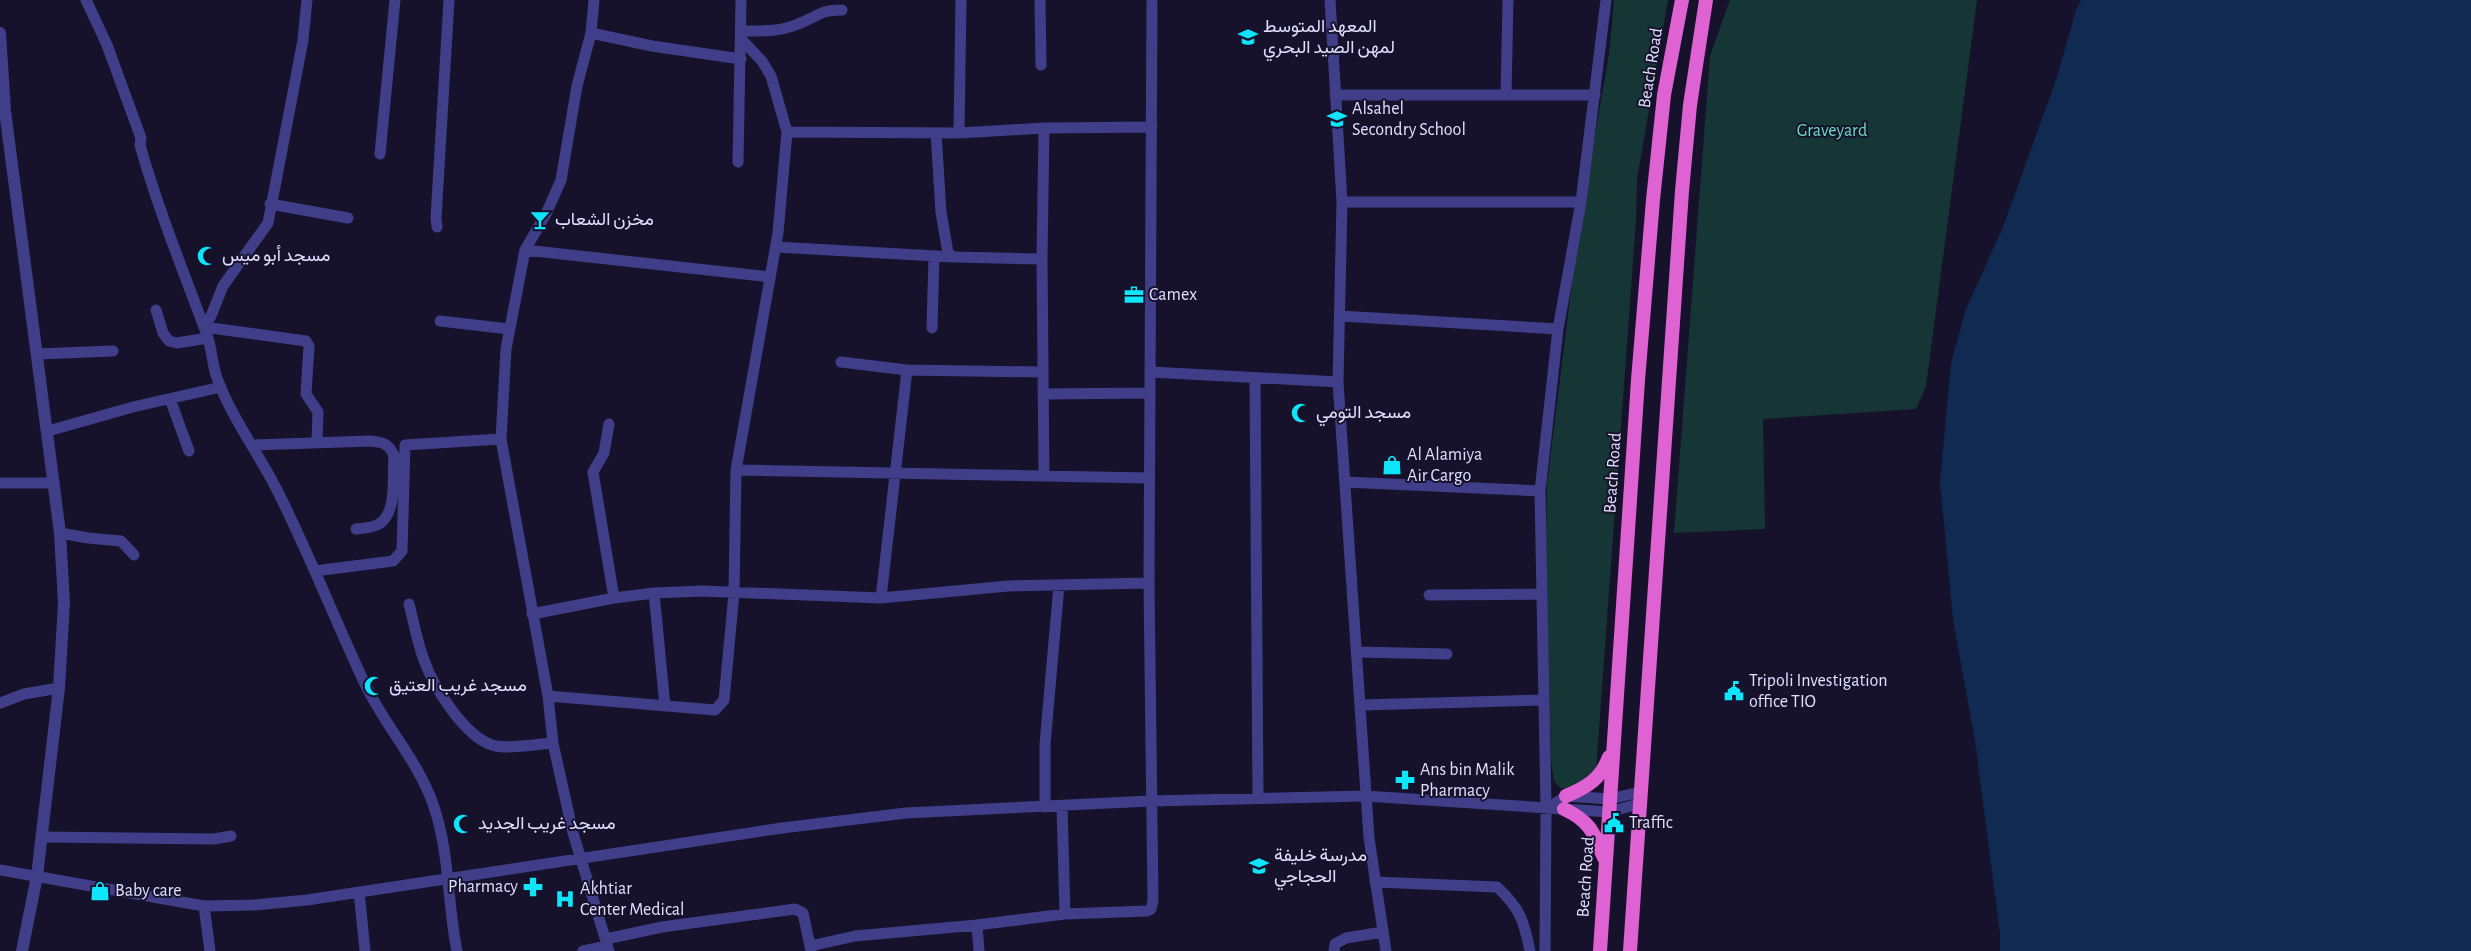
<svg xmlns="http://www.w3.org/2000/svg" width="2471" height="951" font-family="'Alegreya Sans',Vazirmatn,sans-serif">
<rect width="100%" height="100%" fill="#16122c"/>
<path fill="#153634" d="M1614 0H1668L1637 179 1636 220 1596 771 1571 788H1560L1554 781 1551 761 1546 547 1547 484 1578 234 1609 54Z
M1730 0H1977L1926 386 1916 409 1763 419 1765 529 1674 533 1710 56Z"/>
<path fill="#112a51" d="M2081 0H2471V951H2000V933L1975 741 1953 619 1940 482 1951 363 1966 309 2003 227 2057 77 2076 10Z"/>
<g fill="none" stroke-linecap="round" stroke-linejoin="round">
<path stroke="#413e89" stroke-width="11" d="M86 0 107 45 141 138 140 145C158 209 184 273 207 335 212 349 212 364 217 378 232 419 260 455 279 494 310 556 335 620 364 682 384 725 417 759 433 804 450 852 447 902 457 951
M594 0 591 33 577 86 561 180 546 214 525 250 506 349 501 439 548 696 553 743 573 833 609 951
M1040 0 1041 65
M1330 0 1342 202 1338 382 1369 838 1386 951
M741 31C760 31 780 32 798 24 817 17 819 10 842 10
M591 33 652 46 741 59
M1335 95H1595
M1506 95 1508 0
M787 132 959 133 1044 128 1152 127
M936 133 941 212 948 253 954 257 1042 259 1044 476
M959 133 961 0
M380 154 395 0
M738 162 741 0
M1342 202H1581
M270 204 348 218
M437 227 436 218 449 0
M776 247 954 257
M525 250 770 277
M1042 259 1044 128
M156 310 163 333 169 341 177 343 208 338
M1340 316 1558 329 1540 491 1546 807 1545 951
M440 321 509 329
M204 327 211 316 223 286 268 223 303 40 307 0
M204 327 306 341 309 346 306 394 318 412 317 442
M932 328 934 257
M1558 329 1581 202 1606 0
M37 354 113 351
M841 362 907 370
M1151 372 1338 382
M1255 378 1258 798
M1043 394 1150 393
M170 399 189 451
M609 424 604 453 593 472 614 598
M48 431 133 407 221 387
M254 445 370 441C382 442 390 444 394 456 392 476 398 512 379 524 373 528 363 528 356 529
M736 470 1149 478
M1345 482 1540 491
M0 483H54
M60 533 88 538 121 541 134 555
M315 571 393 561 402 551 405 445 501 439
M654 593 665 706
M1429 595 1541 594
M881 598 907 370 1042 372
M409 604C414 623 417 642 424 660 433 686 464 736 492 745 506 750 537 744 553 743
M532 614 614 598 654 593 702 591 881 598 1008 586 1149 583
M1358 652 1447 654
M548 696 715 710 724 700 734 593 736 470 778 233 787 132 771 76 762 61 741 39
M0 703 24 694 59 688
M1361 705 1544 700
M1062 806 1065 914
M1045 807V744L1059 585
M1550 807 1566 796 1610 799 1640 792
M42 837 214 839 231 836
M0 870 204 906 254 905 307 900 782 828 906 813 1150 801 1365 796 1609 812 1639 804
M1375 882 1497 887C1520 908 1524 921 1530 951
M359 892 365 950
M204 906 210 951
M606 939 662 927 795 909 803 913 810 946
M583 951 607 946
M811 951 810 946 855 936 977 925
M979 951 977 925 1065 914 1147 911 1151 909 1153 901 1149 583 1152 0
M1334 951 1335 944 1346 938 1383 932"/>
<path stroke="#413e89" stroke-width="12" d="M0 33 5 111 60 533 64 603 59 688 37 876 22 951"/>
<path stroke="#df62d3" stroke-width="14" d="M1566 796C1587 787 1601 779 1609 757
M1564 809C1590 821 1594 833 1604 858
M1600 951 1638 380 1653 200 1664 95 1682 0
M1630 951 1682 191 1690 105 1706 0"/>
</g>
<defs>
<symbol id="university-bare" viewBox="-9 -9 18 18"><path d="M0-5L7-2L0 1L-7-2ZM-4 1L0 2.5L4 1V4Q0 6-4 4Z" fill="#0ee4fa" stroke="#16122c" stroke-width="2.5" paint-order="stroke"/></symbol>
<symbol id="school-bare" viewBox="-9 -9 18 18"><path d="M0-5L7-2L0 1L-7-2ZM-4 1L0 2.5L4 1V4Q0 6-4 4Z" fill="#0ee4fa" stroke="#16122c" stroke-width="2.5" paint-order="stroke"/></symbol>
<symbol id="bar-bare" viewBox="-9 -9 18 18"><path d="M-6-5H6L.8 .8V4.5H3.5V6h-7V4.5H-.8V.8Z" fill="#0ee4fa" stroke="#16122c" stroke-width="2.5" paint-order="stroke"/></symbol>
<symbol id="mosque-bare" viewBox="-9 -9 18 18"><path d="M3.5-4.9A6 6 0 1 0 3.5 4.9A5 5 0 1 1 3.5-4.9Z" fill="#0ee4fa" stroke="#16122c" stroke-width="2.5" paint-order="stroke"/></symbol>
<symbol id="office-bare" viewBox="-9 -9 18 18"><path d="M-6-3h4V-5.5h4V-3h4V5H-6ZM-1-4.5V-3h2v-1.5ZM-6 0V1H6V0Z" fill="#0ee4fa" stroke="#16122c" stroke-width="2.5" paint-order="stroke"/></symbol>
<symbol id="shop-bare" viewBox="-9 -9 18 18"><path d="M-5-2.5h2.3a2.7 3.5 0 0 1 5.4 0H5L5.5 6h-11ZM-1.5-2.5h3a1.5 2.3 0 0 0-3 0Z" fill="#0ee4fa" stroke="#16122c" stroke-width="2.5" paint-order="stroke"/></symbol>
<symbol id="civic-bare" viewBox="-9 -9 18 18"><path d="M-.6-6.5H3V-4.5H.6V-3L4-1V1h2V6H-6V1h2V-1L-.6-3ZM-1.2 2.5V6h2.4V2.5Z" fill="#0ee4fa" stroke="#16122c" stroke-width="2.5" paint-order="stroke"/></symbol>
<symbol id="pharmacy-bare" viewBox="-9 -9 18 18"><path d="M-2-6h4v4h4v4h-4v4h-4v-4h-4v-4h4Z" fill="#0ee4fa" stroke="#16122c" stroke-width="2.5" paint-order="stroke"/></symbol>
<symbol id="hospital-bare" viewBox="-9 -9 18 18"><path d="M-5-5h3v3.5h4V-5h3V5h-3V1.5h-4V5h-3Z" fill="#0ee4fa" stroke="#16122c" stroke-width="2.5" paint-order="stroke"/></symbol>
</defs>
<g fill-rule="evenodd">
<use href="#university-bare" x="1234" y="23" width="28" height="28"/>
<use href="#school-bare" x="1323" y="105" width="28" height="28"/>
<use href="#bar-bare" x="526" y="206" width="28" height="28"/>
<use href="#mosque-bare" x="193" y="242" width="28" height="28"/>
<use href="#office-bare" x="1120" y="281" width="28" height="28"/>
<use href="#mosque-bare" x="1287" y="399" width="28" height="28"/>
<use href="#shop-bare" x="1378" y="451" width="28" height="28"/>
<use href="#mosque-bare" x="360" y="672" width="28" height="28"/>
<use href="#civic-bare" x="1720" y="677" width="28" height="28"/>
<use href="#pharmacy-bare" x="1391" y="766" width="28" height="28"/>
<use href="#civic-bare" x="1600" y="809" width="28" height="28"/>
<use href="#mosque-bare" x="449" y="810" width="28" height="28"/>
<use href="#school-bare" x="1245" y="852" width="28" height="28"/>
<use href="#pharmacy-bare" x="519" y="873" width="28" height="28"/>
<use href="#shop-bare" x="86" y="877" width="28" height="28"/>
<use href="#hospital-bare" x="551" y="885" width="28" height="28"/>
</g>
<g text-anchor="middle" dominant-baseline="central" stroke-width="4" stroke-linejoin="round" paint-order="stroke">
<g font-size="18" fill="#e1defe" stroke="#16122c" text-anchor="start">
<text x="1263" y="27">المعهد المتوسط<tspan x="1263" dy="21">لمهن الصيد البحري</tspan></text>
<text x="1352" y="109">Alsahel<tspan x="1352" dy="21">Secondry School</tspan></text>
<text x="555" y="220">مخزن الشعاب</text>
<text x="222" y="256">مسجد أبو ميس</text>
<text x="1149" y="295">Camex</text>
<text x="1316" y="413">مسجد التومي</text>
<text x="1407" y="455">Al Alamiya<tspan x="1407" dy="21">Air Cargo</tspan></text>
<text x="1749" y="681">Tripoli Investigation<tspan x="1749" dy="21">office TIO</tspan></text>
<text x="389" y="686">مسجد غريب العتيق</text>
<text x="1420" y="770">Ans bin Malik<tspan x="1420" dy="21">Pharmacy</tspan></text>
<text x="1629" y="823">Traffic</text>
<text x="478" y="824">مسجد غريب الجديد</text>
<text x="1274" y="856">مدرسة خليفة<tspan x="1274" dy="21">الحجاجي</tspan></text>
<text x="518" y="887" text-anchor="end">Pharmacy</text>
<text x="580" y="889">Akhtiar<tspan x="580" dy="21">Center Medical</tspan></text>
<text x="115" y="891">Baby care</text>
</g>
<g font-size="18" fill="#e1defe" stroke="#16122c">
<text transform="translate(1651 68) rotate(-81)">Beach Road</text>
<text transform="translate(1613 473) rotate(-86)">Beach Road</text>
<text transform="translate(1586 877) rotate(-86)">Beach Road</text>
</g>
<g font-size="18" fill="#69dfc0" stroke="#16122c">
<text x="1832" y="131">Graveyard</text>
</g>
</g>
</svg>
